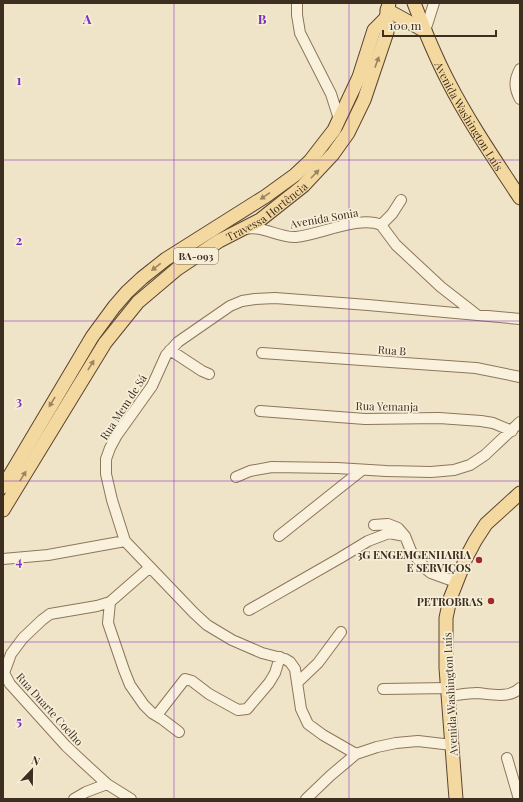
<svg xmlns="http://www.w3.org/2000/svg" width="523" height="802" font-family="'Playfair Display',serif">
<rect width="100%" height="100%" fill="#f0e4c8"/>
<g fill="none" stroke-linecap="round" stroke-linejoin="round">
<defs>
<path id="minor" d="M297 3V15L300 33 331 94 339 119
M425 31 434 3
M520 69C514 80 514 88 520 99
M381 225 396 245 441 287 477 315
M245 229C263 225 278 238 296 237 319 235 360 215 381 225L392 214 401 200
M170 350 202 371 209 374
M262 353 476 368 520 377
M260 411 365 419 439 418 481 421 493 423 512 431
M236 477 250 471 272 467 337 468 386 471 431 472 454 470 470 465 485 455 520 422
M374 525 388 524 398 528 405 536 411 551 426 569 431 573 456 582
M279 536 362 470
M3 559 48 555 125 541
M110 602 108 623 124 670 130 685 144 705 152 713 162 719 179 732
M249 610 340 558 368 541 389 533 405 536
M297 683 318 663 341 632
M383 689 448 688
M449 696C458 695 468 693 477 693 491 694 509 699 520 688
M157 715 185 679 192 681 209 694 238 710 247 709 269 683 275 673 280 657
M356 754 323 735 308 724 301 709 295 669 290 662 285 659 262 653 232 640 207 625 194 613 125 541 112 500 106 474V459L110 448 117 435 152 386 166 355 178 342 230 306 242 301 255 299 275 298 368 305 520 319
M507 758 519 799
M74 799 86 792 107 784
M131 799 107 784 83 762 66 746 10 684 4 673 11 654 23 638 42 620 50 614 97 606 110 602 149 568
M306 799 330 776 356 754 377 747 396 743 418 741 452 745"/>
<g id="major">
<path id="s1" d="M414 3C424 29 435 56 448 81 469 122 495 160 520 198"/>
<path d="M387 10 425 31"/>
<path d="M3 487 92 337 114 307 127 292 142 278 166 259 266 196 295 175 310 161 327 139 334 130 359 77 374 30 386 18"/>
<path id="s2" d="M3 510 105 343 138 302 177 269 219 241 260 220 303 186 333 154 348 133 364 100 387 32 386 18 389 3"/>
<path d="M456 799 446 668V618L450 599 466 558 475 541 486 524 520 493"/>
</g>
</defs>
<use href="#minor" stroke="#8d765c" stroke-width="12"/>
<use href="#major" stroke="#5b4430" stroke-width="15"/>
<use href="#minor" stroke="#faf1dc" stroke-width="10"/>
<use href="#major" stroke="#f3d9a0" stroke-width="13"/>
</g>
<defs><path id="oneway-solid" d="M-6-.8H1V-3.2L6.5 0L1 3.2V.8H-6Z"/></defs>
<g fill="#988460">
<use href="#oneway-solid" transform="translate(377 62) rotate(-70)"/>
<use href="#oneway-solid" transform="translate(315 174) rotate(-46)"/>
<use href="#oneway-solid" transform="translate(265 196) rotate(146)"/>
<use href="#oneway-solid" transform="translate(156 267) rotate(142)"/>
<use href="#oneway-solid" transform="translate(91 365) rotate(-58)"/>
<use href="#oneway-solid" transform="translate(52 402) rotate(121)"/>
<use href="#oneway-solid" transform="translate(23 476) rotate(-58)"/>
</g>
<path fill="none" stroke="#7b2cbf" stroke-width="1" stroke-opacity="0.55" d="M174 3V799M349 3V799M3 160H520M3 321H520M3 481H520M3 642H520"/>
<g fill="#9e2a2b" stroke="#f7eed8" stroke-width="1.5">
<circle cx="479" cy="560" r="4"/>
<circle cx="491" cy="601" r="4"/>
</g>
<g text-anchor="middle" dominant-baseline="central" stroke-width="3.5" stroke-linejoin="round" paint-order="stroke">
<rect fill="#f7eed8" stroke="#756857" stroke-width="1" x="174" y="248" width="44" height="16" rx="3"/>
<g font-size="10" font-weight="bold" fill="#3d2e20">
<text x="196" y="256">BA-093</text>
</g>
<g font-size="11" fill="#3d2e20" stroke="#f7eed8">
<text stroke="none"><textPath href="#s1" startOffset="126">Avenida Washington Luís</textPath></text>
<text stroke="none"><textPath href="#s2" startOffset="406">Travessa Hortência</textPath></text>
<text transform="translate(324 218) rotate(-10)">Avenida Sonia</text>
<text transform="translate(392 350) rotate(4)">Rua B</text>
<text transform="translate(387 406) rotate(1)">Rua Yemanja</text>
<text transform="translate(123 407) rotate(-57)">Rua Mem de Sá</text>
<text transform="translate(450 694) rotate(-93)">Avenida Washington Luís</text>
<text transform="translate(50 709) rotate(48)">Rua Duarte Coelho</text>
</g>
<g font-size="11" font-weight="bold" fill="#3d2e20" stroke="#f7eed8" text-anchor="end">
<text x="471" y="554">3G ENGEMGENHARIA<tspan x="471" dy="13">E SERVIÇOS</tspan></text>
<text x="483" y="601">PETROBRAS</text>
</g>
</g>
<g font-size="13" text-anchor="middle" font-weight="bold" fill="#7b2cbf" stroke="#f7eed8" stroke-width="3.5" stroke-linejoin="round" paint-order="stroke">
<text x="87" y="24">A</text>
<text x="262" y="24">B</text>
<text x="19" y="85">1</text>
<text x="19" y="245">2</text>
<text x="19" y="406">3</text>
<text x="19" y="566">4</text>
<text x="19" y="726">5</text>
</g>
<rect width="523" height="802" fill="none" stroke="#3d2e20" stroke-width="8"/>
<g transform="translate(32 770) rotate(22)" stroke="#f7eed8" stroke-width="3" paint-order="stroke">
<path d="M0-3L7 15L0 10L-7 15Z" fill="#3d2e20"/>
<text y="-6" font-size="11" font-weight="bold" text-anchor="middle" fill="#3d2e20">N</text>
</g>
<path d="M383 30v6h113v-6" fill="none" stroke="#3d2e20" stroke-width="2"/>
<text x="389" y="30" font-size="12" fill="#3d2e20" stroke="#f7eed8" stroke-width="3" paint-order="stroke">100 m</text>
</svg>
